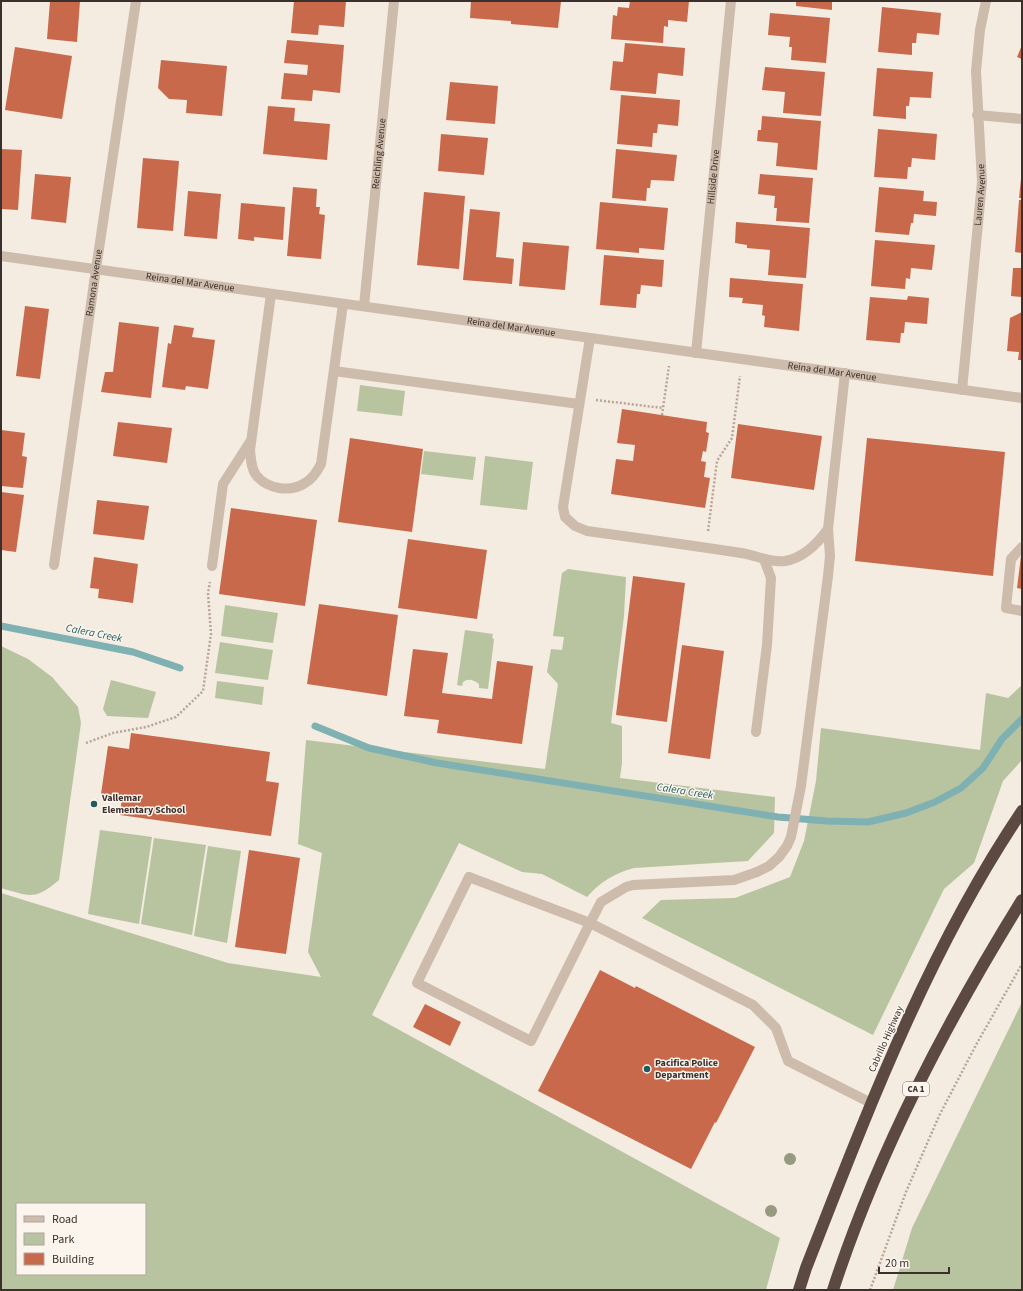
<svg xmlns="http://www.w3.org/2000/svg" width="1023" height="1291" font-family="'Source Sans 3',sans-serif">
<rect width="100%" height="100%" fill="#f4ebe1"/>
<path fill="#b8c4a0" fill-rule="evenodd" d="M360 385 405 391 402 416 357 411Z
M424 451 476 457 473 480 421 474Z
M485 456 533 462 527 510 480 505Z
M568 569 626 577 624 616 611 723 622 726V763L620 778 775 797 774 833 748 861 634 868C615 873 600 882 587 897L542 874 522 872 459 843 372 1015 780 1238 766 1290H1V893L228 963 321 977 308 952 322 853 298 844 306 740 545 769 558 684 547 672 551 649 562 650 564 637 553 636 562 573ZM17 1204H145V1274H17Z
M225 605 278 613 273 643 221 636Z
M465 630 493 634 492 638 494 639 488 689 479 688V684C474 680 468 678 463 682L462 686 457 685Z
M220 642 273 650 268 680 215 673Z
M1 646 28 659 52 677 78 707 81 723 59 880C35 901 29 896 1 888Z
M111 680 156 692 148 718 107 716 103 709Z
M217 681 264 687 262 705 215 698Z
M1022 685V760L1003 781 974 863 944 889 873 1035 642 918 661 900 735 898 790 877 804 841 816 781 821 728 980 750 986 693 1008 698Z
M100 830 152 837 139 924 88 914Z
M154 838 206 845 192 935 141 924Z
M208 846 241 851 227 943 194 936Z
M1022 1002V1290H893L912 1228Z"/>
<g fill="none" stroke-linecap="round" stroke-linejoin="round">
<path stroke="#7fb0b2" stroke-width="7" d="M1 626 133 652 180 668
M315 726 369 748 437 763 778 817 827 821 868 822 906 813 935 802 961 788 983 768 1002 739 1022 719"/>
</g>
<path fill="#c8694b" d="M50 1H80L77 42 47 39Z
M294 1H346L344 27 319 25 318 35 291 33Z
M471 1H561L558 28 511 24V21L470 18Z
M630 1H689L687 22 668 20V27L664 26 663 43 611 39 613 15 617 16 618 7 629 8Z
M796 1H832V10L796 6Z
M882 7 941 13 939 35 917 33 916 43H912V55L878 52Z
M770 13 830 18 826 63 791 60 792 47H789L790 37 768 35Z
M287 40 344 45 340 93 313 90 312 101 281 99 284 73 307 75 308 65 284 63Z
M625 43 685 48 683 76 658 73 656 94 610 90 613 61 623 62Z
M1022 45V59L1017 57Z
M15 47 72 56 62 119 5 110Z
M161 60 227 66 222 116 186 113 187 100 169 99 158 88Z
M765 67 825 72 821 116 783 113 785 92 762 90Z
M877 68 933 72 931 98 910 97 909 106H906V119L873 116Z
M450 82 498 86 495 124 446 120Z
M621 95 680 100 678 126 658 124 657 133H653L652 147 617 144Z
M268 106 295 108 294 121 330 124 327 160 263 154Z
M762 116 821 121 817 170 776 166 778 143 757 141 758 130H761Z
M878 129 937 134 935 160 912 158 911 167H908L907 179 874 177Z
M441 134 488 138 484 175 438 171Z
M1 149 22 150 18 210 1 209Z
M616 149 677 155 674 181 651 180 650 188H647L646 201 612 198Z
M143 158 179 161 173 231 137 228Z
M35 174 71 177 66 223 31 219Z
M760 174 813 178 809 223 776 221 777 208H774L775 196 758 194Z
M1021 179H1022V198H1019Z
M293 187 317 189 316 207H320L319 214 325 215 321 259 287 256Z
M879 187 924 191 923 201 937 202 936 216 914 214 913 223H911L909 235 875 232Z
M188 191 221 194 217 239 184 236Z
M424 192 465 196 459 269 417 265Z
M1019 200H1022V253L1015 252Z
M600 202 668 208 664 250 639 248V253L596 249Z
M241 203 285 207 283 240 254 237V241L238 239Z
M470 209 500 212 496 257 514 259 512 284 463 280Z
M736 222 810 228 806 278 768 275 770 250 747 248V245L735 243Z
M875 240 935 245 932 270 911 268 910 279 906 278 905 289 871 286Z
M523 242 569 246 565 290 519 286Z
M604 255 664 260 662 287 641 285 640 294H637L636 308 600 305Z
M1013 268H1022V297L1011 296Z
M730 278 803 284 799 331 764 327 765 316 762 315 763 305 742 303 743 298 729 297Z
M908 296 929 298 927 324 905 322 904 333H901L900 343 866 340 870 297 907 300Z
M25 306 49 309 40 379 16 376Z
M1022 312V360H1018L1019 352 1007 351 1010 318Z
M119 322 159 327 151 398 101 392 105 372H113Z
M174 325 194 328 192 337 215 340 208 389 186 386 185 390 162 387 168 343 171 344Z
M622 409 707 422 706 432 709 433 706 452 703 451 701 461 706 462 704 477 710 478 705 508 611 494 616 459 633 461 635 445 617 443Z
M118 422 172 428 167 463 113 456Z
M738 424 822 436 814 490 731 478Z
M1 430 25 433 22 456 27 457 23 488 1 486Z
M350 438 423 449 412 532 338 522Z
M867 438 1005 452 993 576 855 561Z
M1 492 24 495 16 552 1 550Z
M97 500 149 506 144 540 93 534Z
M231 508 317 520 305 606 219 594Z
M408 539 487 550 477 619 398 608Z
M1021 556H1022V589L1017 588Z
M94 557 138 564 133 603 98 598 99 589 90 588Z
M633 576 685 583 667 722 616 715Z
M319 604 398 615 387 696 307 684Z
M682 645 724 651 710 759 668 753Z
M413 649 448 653 442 693 492 699 497 661 533 666 522 744 437 733 439 720 404 716Z
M131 733 270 752 266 781 279 783 271 836 120 815 122 797 101 794 108 746 129 749Z
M249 850 300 858 286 954 235 947Z
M600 970 635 988 636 986 755 1047 716 1123 715 1122 691 1169 538 1091Z
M425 1004 461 1022 450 1046 413 1027Z"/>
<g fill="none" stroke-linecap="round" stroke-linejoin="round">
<path stroke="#b9a596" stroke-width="2.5" stroke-dasharray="2 2" stroke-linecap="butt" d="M596 400 663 408
M662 415 669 366
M708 531 717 461 732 438 740 376
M86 743 113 733 146 727 176 717 203 691 211 634 208 593 210 582
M870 1290 906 1192 939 1116 976 1045 1022 964"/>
<g stroke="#cdbbac" stroke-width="10">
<path d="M977 115 1022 119"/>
<path id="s1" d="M1 256 1022 398"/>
<path d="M271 294 250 450C251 459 251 468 256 475 267 489 290 493 305 483 312 479 317 472 321 464L343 304"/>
<path id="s2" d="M364 306 394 1"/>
<path d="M590 338 563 507 565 517 575 526 587 531C638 538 689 545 741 553 756 555 770 563 785 561 803 558 818 543 828 529"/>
<path id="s3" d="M696 353 731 1"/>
<path d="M334 371 579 404"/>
<path d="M845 373 828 529 830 556 828 576 801 786 791 837 787 846 779 857 769 866 757 872 734 880 633 885 626 887 601 902 590 923 753 1005 776 1028 788 1061 871 1103"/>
<path id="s4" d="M962 390 982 182 976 71 980 30 986 1"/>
<path d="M1022 547 1011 559 1006 608 1022 611"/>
<path id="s5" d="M54 565 96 269 136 1"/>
<path d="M212 566 223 484 250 442"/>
<path d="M756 732 767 645 771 578 764 559"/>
<path d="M469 877 590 923 531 1041 417 983Z"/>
</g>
<path stroke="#5c4a42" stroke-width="12" d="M799 1290 806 1268C867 1112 928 950 1022 811
M833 1290C878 1152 946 1023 1022 900"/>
</g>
<g fill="#969b7f">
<circle cx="790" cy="1159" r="6"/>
<circle cx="771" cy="1211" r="6"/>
</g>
<g fill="#1f5a5e" stroke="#fbf5ee" stroke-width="1.5">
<circle cx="94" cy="804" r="4"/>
<circle cx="647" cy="1069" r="4"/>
</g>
<g text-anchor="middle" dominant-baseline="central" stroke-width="3" stroke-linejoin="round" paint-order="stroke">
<rect fill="#fbf5ee" stroke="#756b66" stroke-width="1" x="903" y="1082" width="26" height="14" rx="3"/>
<g font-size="9" font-weight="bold" fill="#3b302b">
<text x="916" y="1089">CA 1</text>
</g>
<g font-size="10" fill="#3b302b" stroke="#fbf5ee">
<text stroke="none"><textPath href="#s2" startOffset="153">Reichling Avenue</textPath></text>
<text stroke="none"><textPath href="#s3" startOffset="177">Hillside Drive</textPath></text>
<text stroke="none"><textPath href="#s4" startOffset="196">Lauren Avenue</textPath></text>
<text stroke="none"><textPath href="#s1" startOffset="191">Reina del Mar Avenue</textPath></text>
<text stroke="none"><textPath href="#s5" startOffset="285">Ramona Avenue</textPath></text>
<text stroke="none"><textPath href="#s1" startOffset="515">Reina del Mar Avenue</textPath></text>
<text stroke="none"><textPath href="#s1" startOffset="839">Reina del Mar Avenue</textPath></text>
<text transform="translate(886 1039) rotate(-66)">Cabrillo Highway</text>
</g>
<g font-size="10" font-weight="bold" fill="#3b302b" stroke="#fbf5ee" text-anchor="start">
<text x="102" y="798">Vallemar<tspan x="102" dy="12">Elementary School</tspan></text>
<text x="655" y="1063">Pacifica Police<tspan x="655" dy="12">Department</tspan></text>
</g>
<g font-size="11" font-style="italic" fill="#1f5a5e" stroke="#fbf5ee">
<text transform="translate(94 633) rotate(11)">Calera Creek</text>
<text transform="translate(685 791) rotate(9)">Calera Creek</text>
</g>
</g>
<rect width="1023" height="1291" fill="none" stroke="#3b302b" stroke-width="4"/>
<rect x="16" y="1203" width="130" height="72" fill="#fbf5ee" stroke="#aea6a0"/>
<rect x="24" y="1216" width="20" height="6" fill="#cdbbac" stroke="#aea6a0"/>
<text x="52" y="1223" font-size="12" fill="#3b302b">Road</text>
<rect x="24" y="1233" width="20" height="12" fill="#b8c4a0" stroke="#aea6a0"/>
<text x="52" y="1243" font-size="12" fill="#3b302b">Park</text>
<rect x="24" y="1253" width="20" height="12" fill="#c8694b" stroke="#aea6a0"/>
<text x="52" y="1263" font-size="12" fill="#3b302b">Building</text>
<path d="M879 1267v6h70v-6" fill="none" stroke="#3b302b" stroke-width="2"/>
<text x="885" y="1267" font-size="12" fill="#3b302b" stroke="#fbf5ee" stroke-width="3" paint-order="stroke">20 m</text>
</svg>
